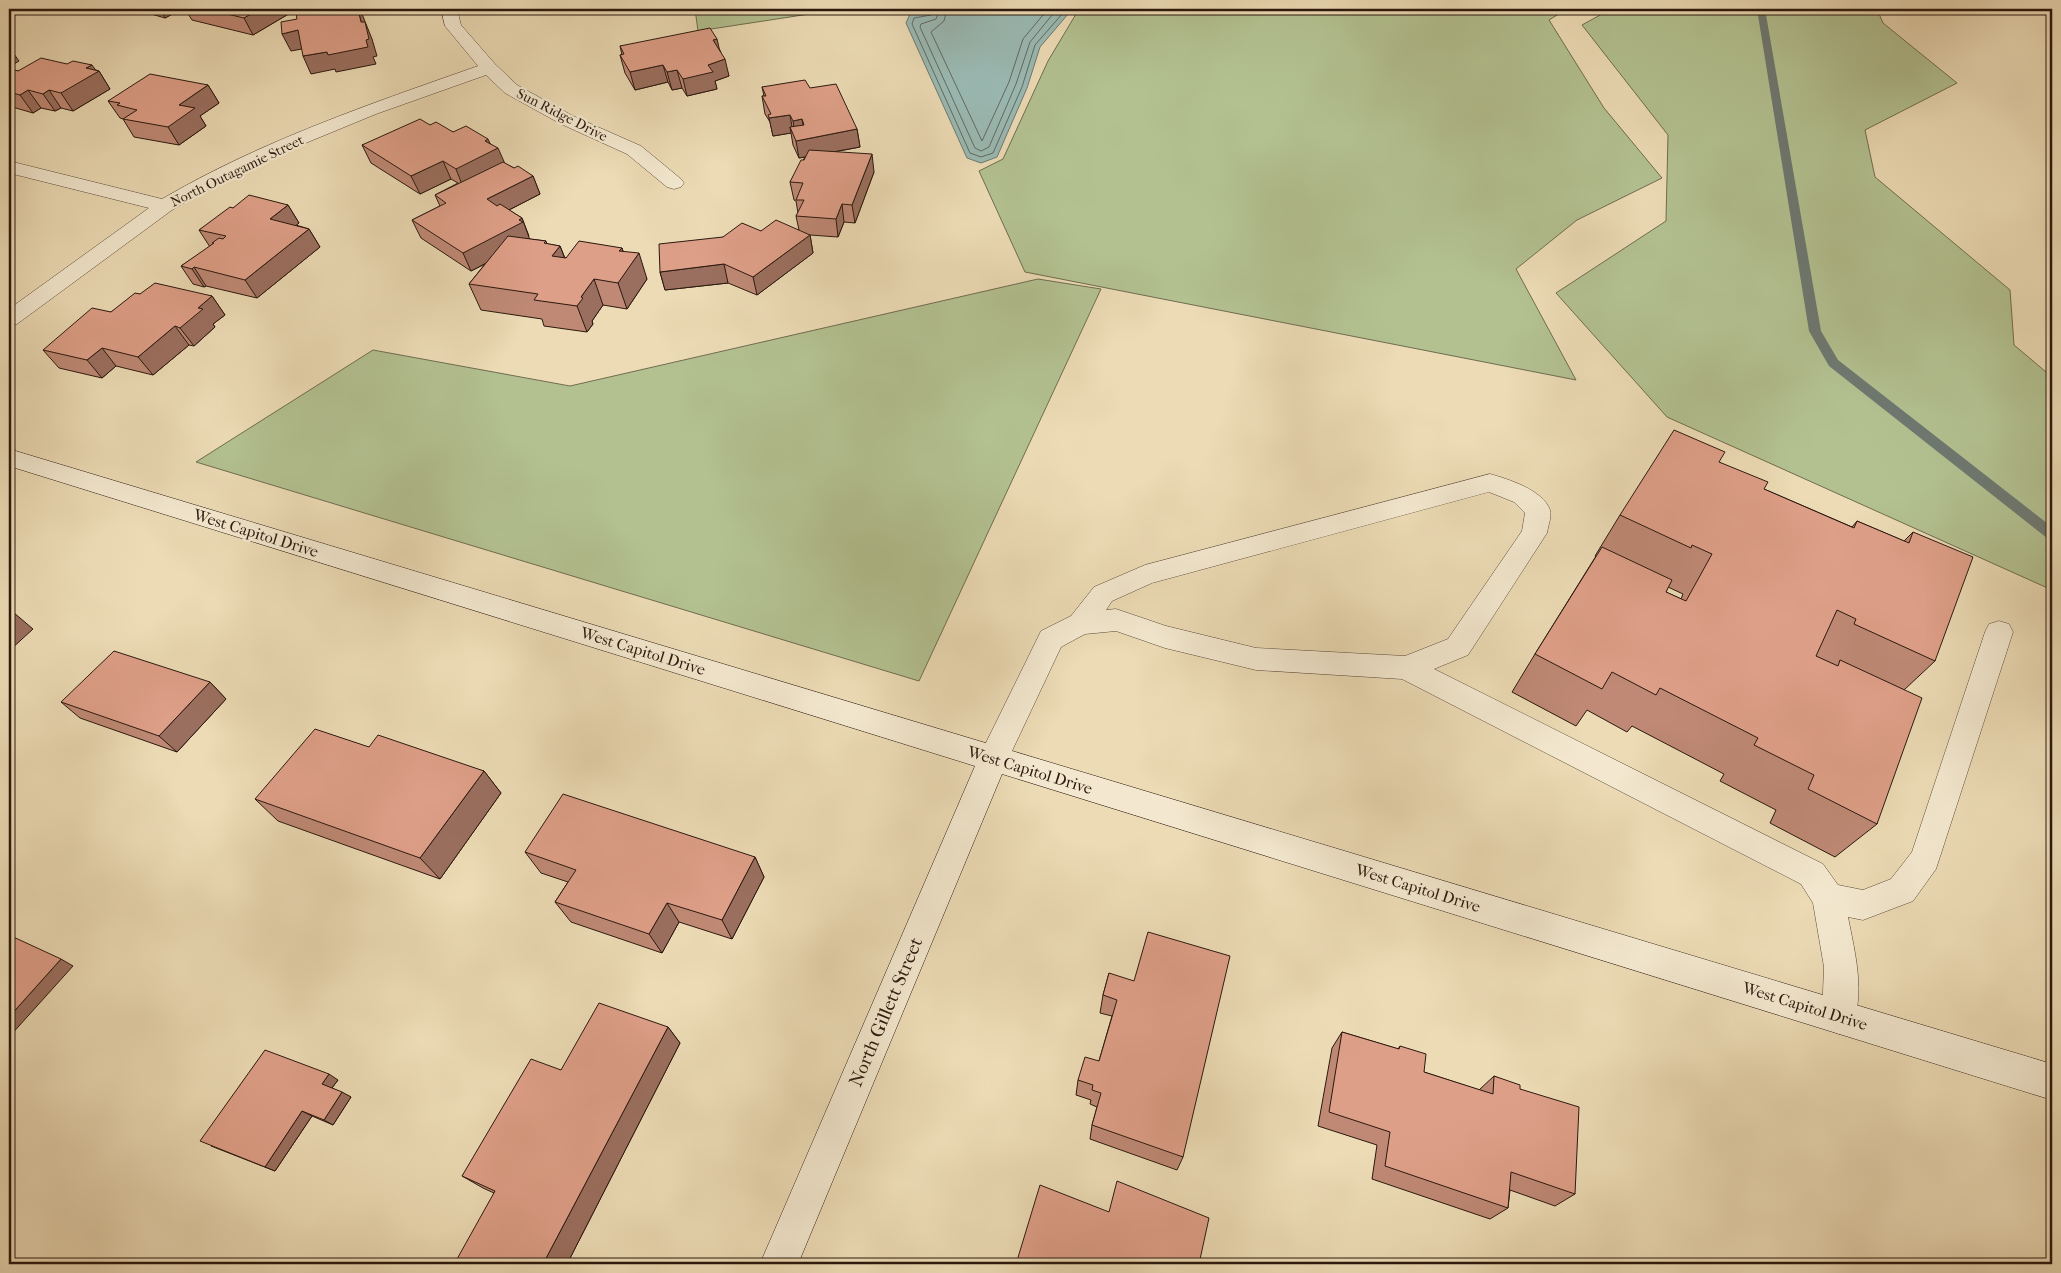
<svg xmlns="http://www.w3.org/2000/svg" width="2061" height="1273" font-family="'IM FELL French Canon',serif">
<rect width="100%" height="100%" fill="#ecdbb5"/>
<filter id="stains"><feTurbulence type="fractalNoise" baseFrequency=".004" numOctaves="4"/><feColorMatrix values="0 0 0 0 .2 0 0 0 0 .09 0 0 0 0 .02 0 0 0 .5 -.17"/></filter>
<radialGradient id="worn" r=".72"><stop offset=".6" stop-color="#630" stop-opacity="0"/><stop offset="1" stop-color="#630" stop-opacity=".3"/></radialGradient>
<path fill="#b3c191" stroke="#6f6c50" d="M695 9H842L698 31Z
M1079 9H1567L1549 20 1604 108 1662 178 1577 220 1516 269 1576 380 1025 272 979 171 1003 159 1048 61Z
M1611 9H1877L1883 23 1957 83 1865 130 1875 177 2010 290 2014 345 2052 377V590L1667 417 1556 293 1666 221 1668 135 1582 25Z
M1038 279 1101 289 919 681 196 462 373 350 570 386Z"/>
<path fill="#9abab4" stroke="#6e7972" d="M945 9H1068L1069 13 1040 47 1027 88 997 157 981 163 967 158 906 23 910 14Z"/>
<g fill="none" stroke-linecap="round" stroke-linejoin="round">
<path stroke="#626961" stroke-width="1" d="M933 9 931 15 914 18 912 24 970 153 981 157 993 153 1022 87 1035 45 1063 13 1064 9
M940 9 936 19 921 24 920 27 975 148 981 151 989 147 1016 84 1030 42 1057 9
M947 9 944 21 931 32 982 141 1009 82 1023 39 1048 9"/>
<path fill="#6e7972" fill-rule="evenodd" d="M1757 9H1765L1821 331 1838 360 2052 527V539L2047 538 1829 366 1809 331Z"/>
<defs>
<path id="lane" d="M1490 474C1508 479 1543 490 1550 510 1552 516 1548 526 1547 533L1468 655 1434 669 1823 864 1838 885 1863 890 1891 879 1912 852 1985 632 1989 624 1999 621 2009 624 2013 632 1936 869 1913 901 1863 920 1848 917C1855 953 1866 994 1851 1029L1839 1034 1827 1029 1822 1017 1824 967 1813 903 1801 884 1402 679 1256 670 1165 648 1116 631 1085 634 1061 647 1004 768 993 772 982 768 978 759 1041 631 1071 616 1094 587 1145 565ZM1489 492 1514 502 1525 513 1522 531 1448 639 1405 656 1256 648 1166 626 1116 609 1106 610 1112 601 1152 583Z"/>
<path id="street" d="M441 9H457L461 25 495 64 517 85 573 116 641 146 681 179 684 183 681 187 674 189 667 187 627 154 561 124 505 93 486 75 376 114 296 147 204 191 172 210 17 324 9 326V309L149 208 9 173V161L162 199C261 141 370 104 478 66L445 26Z"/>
<path id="secondary" d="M9 449 2052 1064V1100L1002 774 798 1264H760L975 766 9 466Z"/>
</defs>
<use href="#lane" stroke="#5b4938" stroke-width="1"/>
<use href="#street" stroke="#5b4938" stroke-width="1"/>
<use href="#secondary" stroke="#2b180e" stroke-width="1"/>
<use href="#lane" fill="#f3e8cf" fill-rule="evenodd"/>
<use href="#street" fill="#f3e8cf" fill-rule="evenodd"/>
<use href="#secondary" fill="#f3e8cf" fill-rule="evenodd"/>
</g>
<path fill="#bf8975" stroke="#2b180e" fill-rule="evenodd" d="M116 9H182L165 18 141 11 135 14 117 10Z
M185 9H297L253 35 192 20Z
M620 46 720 50 729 76 715 81 717 89 687 96 682 88 672 90 668 82 635 90 625 73 620 55H622Z
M96 70 99 71 110 89 73 111 61 108 55 111 41 108 33 113 9 106V71Z
M208 85 219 103 200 116 206 126 179 145 134 137 123 119 120 118 108 101Z
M762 87 810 88 857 129 860 147 834 152 874 172 855 223 844 222 838 237 810 235 813 253 757 295 728 283 665 290 660 272 723 237 761 231 799 230 796 216 798 213 796 201 794 200 790 182 805 157 799 158 793 145 791 133 773 136 770 122 765 114 762 96H764Z
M430 125 490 143 504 163 514 168 533 176 540 194 509 210 522 218 529 236 528 237 529 239 546 241 547 244 560 246 565 258 622 248 623 251 647 279 627 309 603 305 592 321 593 324 587 332 544 326 542 319 481 310 469 284 485 264 471 271 421 238 412 220 440 206 435 195 458 183 451 179 420 194 371 163 362 145Z
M288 205 299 223 296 225 309 229 320 247 257 298 206 286 204 287 193 284 181 266 210 247 199 230 233 208Z
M140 294 212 296 225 315 213 324 215 327 194 346 189 345 153 375 116 366 102 378 59 368 43 350 111 312Z
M1719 462 1764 489 1852 527 1857 521 1904 541 1913 532 1935 661 1904 690 1877 824 1835 857 1770 823 1776 810 1720 781 1724 774 1632 726 1627 732 1587 710 1576 726 1512 692 1535 654 1596 556H1595L1620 515ZM1668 587 1683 594 1681 599 1666 592Z
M210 682 226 699 177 752 80 718 61 702Z
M369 747 484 771 501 793 440 879 278 821 255 799Z
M525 852 755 857 764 877 732 939 679 922 662 953 571 922 555 902 568 882 541 873Z
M1109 973 1183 1157 1177 1170 1090 1139 1092 1125 1097 1107 1090 1104 1091 1100 1076 1095 1078 1080 1099 1061 1112 1016 1100 1013 1103 995Z
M668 1027 680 1043 567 1264H468L494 1193 483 1188 462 1176 561 1070Z
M1342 1032 1398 1049 1400 1046 1424 1072 1479 1090 1494 1076 1520 1089 1575 1194 1555 1206 1510 1190 1508 1208 1490 1219 1372 1179 1377 1145 1318 1126 1332 1048Z
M338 1080 332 1088 351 1097 333 1125 312 1116 275 1171 211 1146Z"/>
<path fill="#9b6f5f" stroke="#2b180e" d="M132 9H139L141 11 135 14Z
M160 9H182L165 18Z
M259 9H297L253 35 244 18Z
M358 9H360L372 39 377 56 373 57 376 64 336 72 335 69 311 74 303 56 327 52 361 22Z
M298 30 307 48 291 51 282 34Z
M717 39 721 56 713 40Z
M9 47 19 61 9 67Z
M725 59 729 76 715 81 717 89 687 96 683 79 708 65Z
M92 65 97 72 99 71 110 89 73 111 61 93 86 68Z
M663 65 668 82 635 90 630 72Z
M677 70 682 88 672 90 667 72Z
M208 85 219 103 200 116 206 126 179 145 168 127 179 105Z
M28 90 41 108 33 113 20 95Z
M49 90 61 108 55 111 43 94Z
M790 115 793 133 790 127 791 133 773 136 769 118Z
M802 119 805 137 796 138 793 121Z
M857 129 860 147 799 158 796 141Z
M488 139 493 150 498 148 506 166 463 187 456 169 485 141Z
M872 154 874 172 855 223 852 205Z
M443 161 451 179 420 194 411 176Z
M533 176 540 194 495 217 487 199Z
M842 204 844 222 838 237 836 219Z
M288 205 299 223 281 237 270 219Z
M522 218 530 240 471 271 463 253Z
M309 229 320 247 257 298 245 280Z
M810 235 813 253 757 295 753 277Z
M560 246 570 272 552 256Z
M622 248 628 268 639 253 647 279 627 309 618 283 619 251Z
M724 264 728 283 665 290 660 272Z
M194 267 206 286 204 287 192 269Z
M594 279 603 305 592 321 593 324 587 332 577 306 581 297Z
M212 296 225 315 213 324 215 327 194 346 180 328 198 308Z
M175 326 189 345 153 375 138 357Z
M102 348 116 366 102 378 87 360Z
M13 612 33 629 9 651V616Z
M210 682 226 699 177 752 159 736Z
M484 771 501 793 440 879 420 858Z
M755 857 764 877 732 939 722 920Z
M667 903 679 922 662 953 649 934Z
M61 959 73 966 10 1036H9V1017Z
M668 1027 680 1043 567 1264H543Z
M329 1074 338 1080 331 1089 322 1084Z
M342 1092 351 1097 333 1125 324 1120Z
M302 1111 312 1116 275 1171 265 1167Z"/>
<path fill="#de9f88" stroke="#2b180e" d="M206 9H259L244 18Z
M321 9H358L361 22H365L369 39 366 40 368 47 328 55 327 52 303 56 298 30 282 34 281 22 297 19 296 13Z
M710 28 717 39 713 40 725 59 708 65 713 72 683 79 677 70 667 72 663 65 630 72 620 55 624 54 620 46Z
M41 58 67 64 73 61 92 65 86 68 99 71 61 93 49 90 43 94 28 90 20 95 9 92V71L12 69 18 71Z
M150 74 208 85 179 105 195 108 168 127 123 119 137 110 117 105 120 103 108 101Z
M805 80 810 88 836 84 857 129 796 141 790 127 804 125 802 119 793 121 790 115 769 118 768 115 771 114 762 96H766L762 87Z
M420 119 430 125 436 122 453 132 466 126 488 139 485 141 498 148 456 169 443 161 411 176 362 145Z
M809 150 872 154 852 205 842 204 836 219 796 216 804 200H796L803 183 790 182 801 160H804Z
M503 162 514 168 518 166 533 176 487 199 497 206 500 204 522 218 519 220 523 222 463 253 412 220 446 203 435 195Z
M249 195 288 205 270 219 309 229 245 280 194 267 192 269 181 266 214 243H212L219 238 223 239 226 236 199 230 230 207 233 208Z
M776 220 810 235 753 277 724 264 660 272 659 244 723 237 742 223 761 231Z
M508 236 546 241 544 243 560 246 552 256 566 258 579 241 622 248 619 251 639 253 618 283 594 279 581 297 583 298 577 306 534 300 538 294 469 284Z
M155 283 212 296 198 308 203 309 180 328 175 326 138 357 102 348 87 360 43 350 92 308 111 312 135 293 140 294Z
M1674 430 1725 452 1719 462 1768 482 1764 489 1854 528 1857 521 1909 543 1913 532 1973 557 1935 661 1854 624 1856 619 1837 610 1816 656 1838 666 1840 660 1922 698 1877 824 1808 789 1814 775 1754 745 1758 738 1660 688 1656 695 1612 672 1602 689 1535 654 1602 547 1672 580 1666 592 1686 601 1712 554 1692 545 1691 548 1620 515Z
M9 611 13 612 9 616Z
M114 651 210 682 159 736 61 702Z
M315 729 369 747 378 735 484 771 420 858 255 799Z
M563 794 755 857 722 920 667 903 649 934 555 902 576 870 525 852Z
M1148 932 1230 956 1183 1157 1092 1125 1101 1093 1092 1090 1093 1085 1078 1080 1085 1057 1099 1061 1117 1000 1103 995 1109 973 1134 981Z
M9 935 61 959 9 1017Z
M599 1003 668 1027 543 1264H468L457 1259 495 1191 462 1176 531 1059 561 1070Z
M1342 1032 1399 1049 1400 1046 1426 1054 1424 1072 1493 1094 1494 1076 1520 1085V1089L1579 1107 1575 1194 1511 1172 1508 1208 1385 1166 1390 1132 1329 1112Z
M265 1050 329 1074 322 1084 342 1092 324 1120 302 1111 265 1167 200 1141Z
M1117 1181 1209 1218 1199 1264H1016L1040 1185 1109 1212Z"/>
<g text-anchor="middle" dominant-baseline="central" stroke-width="4.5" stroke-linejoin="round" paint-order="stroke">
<g font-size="14" fill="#2b180e" stroke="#f3e8cf">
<text transform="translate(562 115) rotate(27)">Sun Ridge Drive</text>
<text transform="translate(237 171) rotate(-26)">North Outagamie Street</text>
</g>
<g font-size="16" fill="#2b180e" stroke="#f3e8cf">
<text transform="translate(256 533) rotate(17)">West Capitol Drive</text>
<text transform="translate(643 651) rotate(17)">West Capitol Drive</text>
<text transform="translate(1030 770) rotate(17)">West Capitol Drive</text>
<text transform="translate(1418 888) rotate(17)">West Capitol Drive</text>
<text transform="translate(1805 1006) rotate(17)">West Capitol Drive</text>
</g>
<g font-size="19" fill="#2b180e" stroke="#f3e8cf">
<text transform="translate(886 1012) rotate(-67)">North Gillett Street</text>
</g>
</g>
<rect width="2061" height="1273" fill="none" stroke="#ecdbb5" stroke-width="30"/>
<rect x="10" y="10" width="2041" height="1253" fill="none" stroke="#2b180e" stroke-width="2.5"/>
<rect x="15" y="15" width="2031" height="1243" fill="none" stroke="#2b180e"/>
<rect width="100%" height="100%" filter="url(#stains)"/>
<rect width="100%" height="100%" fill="url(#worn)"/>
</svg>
